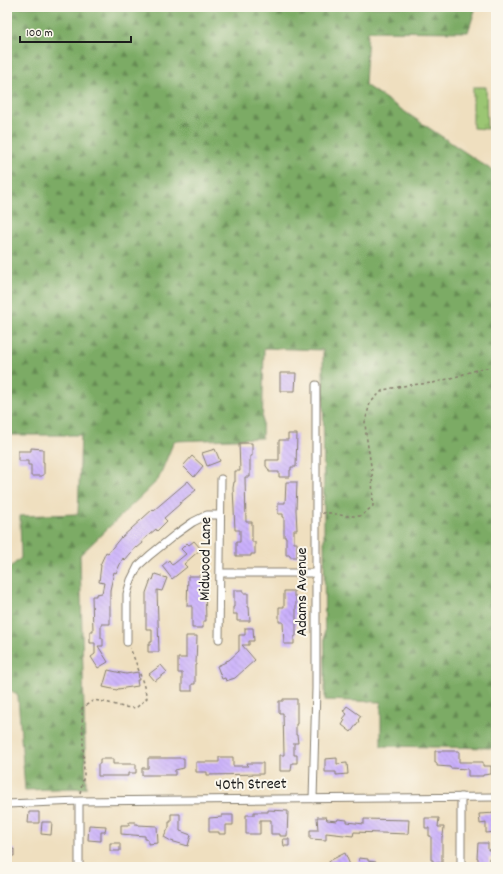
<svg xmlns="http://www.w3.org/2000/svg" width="503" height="874" font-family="Dekko,sans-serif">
<defs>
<pattern id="grass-tufts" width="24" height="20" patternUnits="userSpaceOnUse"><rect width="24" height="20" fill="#9bc673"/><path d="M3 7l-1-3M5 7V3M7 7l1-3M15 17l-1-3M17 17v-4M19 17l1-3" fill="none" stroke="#85aa63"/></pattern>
<pattern id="forest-firs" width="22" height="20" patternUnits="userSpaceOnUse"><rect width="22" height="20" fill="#7cab65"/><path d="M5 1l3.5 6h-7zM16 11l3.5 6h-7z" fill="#658a52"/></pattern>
<pattern id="building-back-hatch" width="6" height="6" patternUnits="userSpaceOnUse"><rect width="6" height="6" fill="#c9affb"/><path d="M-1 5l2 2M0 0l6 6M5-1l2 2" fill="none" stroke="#ac96d7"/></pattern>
</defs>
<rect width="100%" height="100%" fill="#fbf7ec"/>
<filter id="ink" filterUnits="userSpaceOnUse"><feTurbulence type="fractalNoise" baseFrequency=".025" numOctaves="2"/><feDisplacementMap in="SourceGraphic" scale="8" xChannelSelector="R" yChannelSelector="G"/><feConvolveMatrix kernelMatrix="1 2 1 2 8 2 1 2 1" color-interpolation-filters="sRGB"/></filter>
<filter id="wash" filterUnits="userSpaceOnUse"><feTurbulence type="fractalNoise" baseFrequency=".012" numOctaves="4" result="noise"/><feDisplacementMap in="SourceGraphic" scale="16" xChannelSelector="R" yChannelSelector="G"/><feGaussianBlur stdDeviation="0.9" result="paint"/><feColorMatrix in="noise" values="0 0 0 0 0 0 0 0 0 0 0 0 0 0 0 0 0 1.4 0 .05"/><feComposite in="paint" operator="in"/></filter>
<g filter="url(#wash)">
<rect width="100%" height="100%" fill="#efdfbf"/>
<path fill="url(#grass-tufts)" stroke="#5c7148" d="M473 87H486L487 129 473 128Z"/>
<path fill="url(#forest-firs)" stroke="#4c6440" d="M7 7H476L468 32 368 31 365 85 496 173V748L381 746V702L325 700 323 350 264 348 262 438 174 441 158 480 80 555 86 788 25 790 18 696 7 687V570L21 558 20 516 78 514 81 435H7Z"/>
<g id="blocks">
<path fill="url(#building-back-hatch)" d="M280 373H296L295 391H280Z
M288 434H297L296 467H291V470H290V477H279V472H269V470L266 466V460H279V440H288Z
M239 443H252V456H250V477H245L246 522H252V542H255V554H251V556H236V542H240V530H235L233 488 234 482H235V471H240Z
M31 448 43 449V462H44V475H42V476H31V465H28V461H18V451H31Z
M215 449 220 461 207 466 202 453Z
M192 456 203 466 194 477 183 466Z
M188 481 196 490 180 503V504L164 518 167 521 157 531 156 529 142 541 143 543 137 548 136 547 125 560 123 558 116 573 114 572 110 590V624H101V638H103V646H98L108 662 98 668 91 657 95 654V643H90V631H93L92 596H96V594L102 593 104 583 99 582 101 565H100L106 552 108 553 121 537V538L153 509 154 510Z
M286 482H297L296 510 297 530H294V543H297V557H290V555H286V537H284V517H283V514H278V503H285Z
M194 541 201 549 184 564 187 567 172 579 162 566 169 560 172 565 175 563 186 554 181 549 187 543 189 545Z
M155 574 167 578 162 591 157 590 159 652H148V645H150V642H152V629H146V593L151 579 153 580Z
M188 576H202V583H205L206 621H203V628H192V606H187Z
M234 590H243V593H248V607H249L250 621H237V614H233V607H234Z
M284 591H294V596H296V636L294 637V644H284L283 622H279V607H284Z
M245 628H253L254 641H249V645H242L255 660 235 678 226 681 225 678 222 679 217 666 226 662V661L229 660 239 651V635H245Z
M186 636H197L196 665H195V684H192V691H182V673H178V658H186Z
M161 665 167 672 155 681 149 674Z
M108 670 126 674 138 672 139 680H137L138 686 118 689 117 690 103 687Z
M283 699H297V724H296V735H297L298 743H294V755H297V763H292L291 771H280V755H284L283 713H279V701H283Z
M347 706 361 716 358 720 359 721 351 732 342 725 345 720 343 719 347 714 343 711Z
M435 751H459V762H483V766H491V774L483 775V776H468V769L450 768V767L437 766V763H435Z
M219 757H233V766H248L247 763H263V774L207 775V772H196V762H219Z
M148 758H184V768L175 770V775H142V768H148Z
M337 758V764L347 763 348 774 336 775V772H325V759Z
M100 759H113V764H136V773H128V776H98V764H100Z
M268 810 288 811 287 836H280V834H271V820H260V834H246V815H254V812H268Z
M29 812H39V823H28Z
M496 813V832L486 833V823L480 824 479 814Z
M171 814H180V831L191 835 188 846 171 841 164 837 169 827V822H171Z
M222 815H233V825H226V834H219V832H209V818L222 817Z
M317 817H326L327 820 337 821 338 819 347 820V822L364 824V819L409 820 408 834 354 832 353 836 326 833V840L310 839V830H318Z
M425 818H439L438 827H444L443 836H442V863H433V860H431V836H429V828H425Z
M42 822H52L51 835 41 834Z
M129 822H135V824H138V825L157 826 158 843 148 844V839H145V836L121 834V825H129Z
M89 825 106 826 105 832H101V841L88 840Z
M283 839H289V846H284Z
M110 843H120V851H110Z
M478 843H488V850H492V858H489V866H478V858H477Z
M14 849V856H9L8 850Z
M345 853 350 865 346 867H331L329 861Z
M359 858 368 859V861L376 862 375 867H358Z"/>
</g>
</g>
<g filter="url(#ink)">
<use href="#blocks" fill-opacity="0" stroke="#867e6e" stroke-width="1"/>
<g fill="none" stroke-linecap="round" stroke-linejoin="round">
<defs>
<path id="street" d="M220 573H316
M219 639 221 479
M127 642V594L131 580 138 566 150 555 176 534 193 522 207 515H220
M313 799 316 688V385
M79 801V867
M7 804 79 801 496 797
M461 867V797"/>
</defs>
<use href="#street" stroke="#867e6e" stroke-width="9"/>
<path stroke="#867e6e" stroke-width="1.5" stroke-dasharray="3 3" stroke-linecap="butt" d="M322 513H331L345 516H361L373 506 372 472 366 434 365 422 370 403 383 390 408 385 433 383 455 377 482 368H496
M80 793 84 775 82 708 94 700 109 703 123 707 136 708 147 698C143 681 137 665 130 648"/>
<use href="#street" stroke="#fff" stroke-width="7"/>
</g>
</g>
<g text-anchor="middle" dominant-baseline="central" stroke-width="4" stroke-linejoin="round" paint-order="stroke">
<g font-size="16" fill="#1c1c1c" stroke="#fbf7ec">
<text transform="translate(206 559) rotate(-89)">Midwood Lane</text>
<text transform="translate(302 592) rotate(-90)">Adams Avenue</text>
<text transform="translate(251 785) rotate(-1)">40th Street</text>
</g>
</g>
<rect width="503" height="874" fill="none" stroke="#fbf7ec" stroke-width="24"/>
<path d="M20 36v6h111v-6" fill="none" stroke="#1c1c1c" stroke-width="2"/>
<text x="26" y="36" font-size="12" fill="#1c1c1c" stroke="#fbf7ec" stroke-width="3" paint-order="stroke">100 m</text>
</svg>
